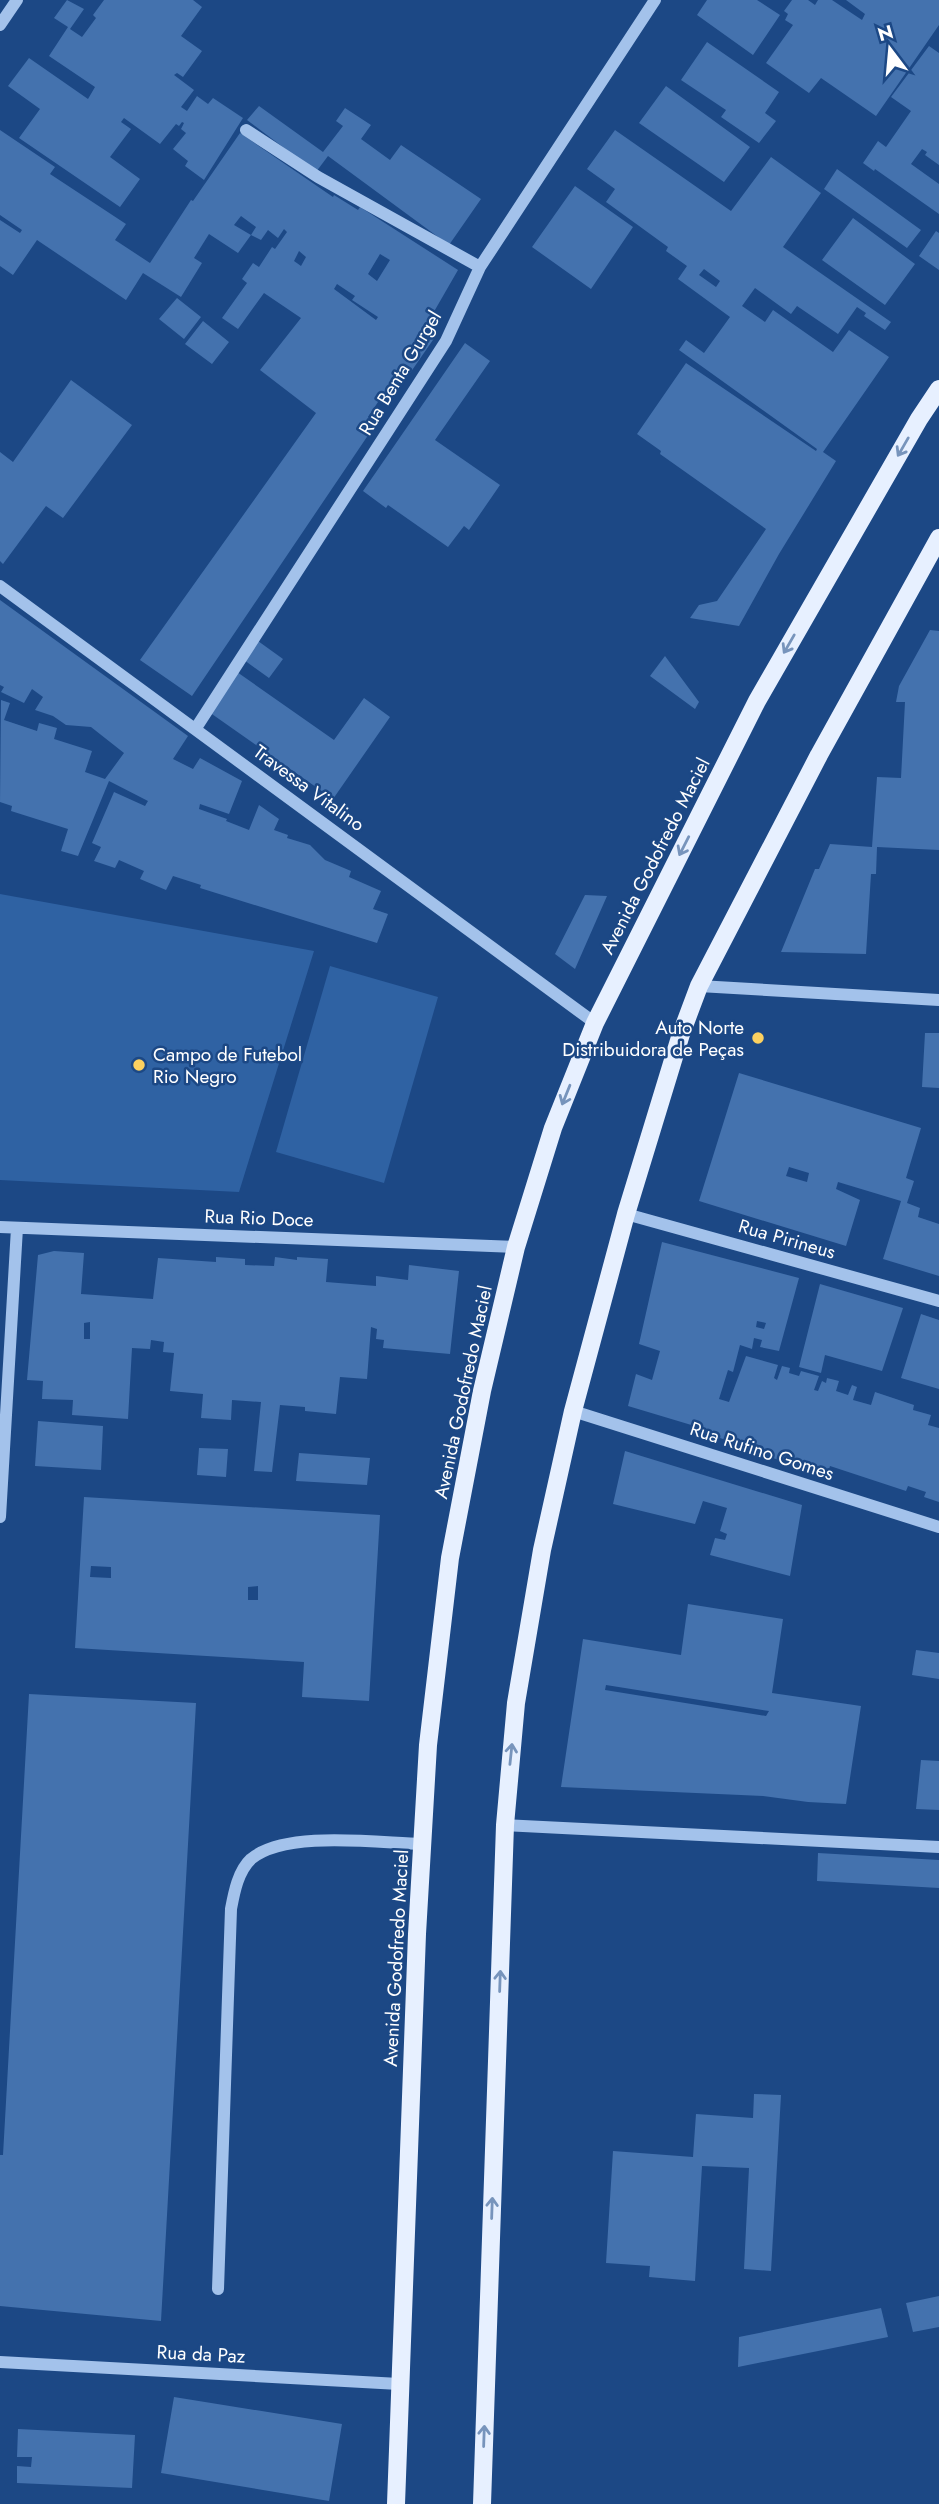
<svg xmlns="http://www.w3.org/2000/svg" width="939" height="2504" font-family="Jost,sans-serif">
<rect width="100%" height="100%" fill="#1c4885"/>
<path fill="#2f62a3" d="M0 894 314 951 239 1192 0 1180Z
M330 966 438 997 384 1183 276 1152Z"/>
<path fill="#4472ae" fill-rule="evenodd" d="M67 0 84 9 70 29 82 37 96 18 93 15 104 0H193L202 7 181 36 202 51 183 77 177 73 174 75 194 90 181 107 187 111 197 96 208 104 213 98 243 118 204 180 185 166 188 161 173 149 186 133 181 129 184 123 182 122 179 126 176 124 160 144 124 118 121 122 131 129 110 157 140 179 120 207 19 138 40 109 8 86 29 58 88 99 95 87 49 56 68 27 54 18Z
M707 0H757L780 15 753 55 697 15Z
M792 0H808L815 5 818 0H832L862 20 865 14 846 0H939V25L876 116 821 78 809 93 766 63 793 25 785 20 788 14 784 11Z
M707 42 779 92 765 113 776 121 759 143 721 117 726 110 681 80Z
M929 46 939 53V165L925 155 927 152 922 149 911 164 939 184V214L875 169 874 171 863 163 878 141 886 147 911 111 891 97Z
M666 86 750 147 724 182 639 123Z
M259 106 323 152 343 126 336 121 345 108 371 125 361 139 390 160 401 145 481 199 449 245 328 156 316 172 247 120Z
M0 130 55 167 50 174 126 224 115 240 150 263 191 200 193 201 240 133 333 197 334 195 358 210 360 207 458 270 424 329 435 337 388 405 380 399 368 417 377 422 192 696 140 660 316 413 260 370 301 318 264 293 238 329 222 318 247 283 242 279 253 263 259 267 272 247 275 249 287 232 284 229 278 238 268 230 261 240 251 235 238 253 209 234 194 258 202 263 181 297 143 273 126 300 37 240 13 275 0 266V220L20 233 22 230 0 215ZM241 216 256 227 251 235 234 225ZM299 251 306 257 301 266 294 261ZM380 254 390 260 377 281 368 274ZM337 284 355 296 352 300 378 317 376 320 334 289Z
M615 130 731 211 771 157 821 193 783 247 891 322 885 330 864 316 866 313 857 307 838 334 797 306 791 314 755 288 742 306 765 322 773 310 833 352 849 330 889 357 823 452 836 461 779 554 739 626 690 618 699 605 717 601 766 529 660 454 661 451 637 434 686 363 816 451 817 449 679 350 686 340 704 353 730 317 678 279 687 266 666 251 668 247 606 202 615 189 587 169ZM704 269 720 281 716 287 699 275Z
M837 169 921 230 907 248 824 189Z
M575 186 633 227 591 289 532 247Z
M853 218 915 264 885 305 822 260Z
M936 231 939 233V270L919 256Z
M177 298 201 317 184 339 159 319Z
M203 321 229 342 212 364 185 344Z
M465 343 490 361 435 440 500 485 469 530 464 526 448 547 388 505 386 508 363 491Z
M71 380 132 425 63 518 46 506 3 564 0 561V452L13 462Z
M0 600 188 736 173 759 193 769 200 758 242 781 229 814 200 804 199 809 227 819 226 821 249 830 259 805 279 819 274 830 288 835 287 838 310 845 325 860 351 871 349 877 381 891 373 909 388 914 377 943 200 888 201 885 173 876 166 890 140 879 144 871 119 860 115 868 94 861 101 847 92 843 114 792 145 806 148 801 109 781 78 856 61 851 68 829 11 811 12 806 0 802 1 700 10 703 4 720 37 731 39 723 57 728 54 739 92 751 85 772 105 779 124 753 91 727 66 725 53 716 35 710 43 697 32 689 24 703 1 692 4 687 0 685Z
M930 630 939 631V850L877 847 876 874H871L866 954 781 952 815 869H819L830 844 872 847 877 777 901 778 905 702H896L899 686Z
M258 641 283 659 269 678 244 660Z
M665 656 699 702 695 709 650 676Z
M237 672 334 740 364 698 390 717 333 799 209 712Z
M585 895 607 896 575 969 555 954Z
M925 1033H939V1088L922 1087Z
M739 1073 921 1128 906 1178 914 1181 907 1203 920 1208 918 1217 939 1224V1276L883 1259 901 1201 838 1182 836 1189 860 1200 846 1246 699 1201ZM789 1167 809 1173 807 1182 786 1176Z
M662 1242 799 1278 779 1351 760 1347 762 1340 754 1338 752 1349 740 1345 733 1372 728 1370 719 1399 729 1402 746 1356 778 1365 774 1378 777 1380 782 1366 790 1368 789 1373 799 1376 801 1371 819 1376 814 1390 818 1391 822 1381 826 1383 827 1378 839 1381 836 1391 848 1395 852 1385 857 1387 853 1400 871 1405 875 1392 914 1405 913 1410 931 1415 928 1425 939 1428V1502L924 1497 926 1492 908 1486 906 1491 830 1466 828 1472 789 1460 788 1463 770 1457 771 1455 717 1437 718 1433 628 1406 636 1374 652 1380 660 1351 639 1344ZM757 1321 766 1323 764 1329 756 1327Z
M54 1251 84 1253 81 1294 153 1299 158 1258 216 1262V1257L245 1259V1265L274 1266 275 1257 297 1260V1257L328 1259 326 1282 376 1286V1276L408 1280 409 1265 459 1271 450 1354 383 1348 384 1340 376 1339 377 1329 371 1327 367 1379 340 1377 336 1414 305 1411V1407L280 1405 272 1472 254 1471 261 1402 232 1400 231 1420 201 1418 203 1394 170 1391 174 1353 163 1352 164 1342 151 1340 150 1349 132 1348 128 1419 72 1415 73 1400 42 1399 43 1381 27 1380 38 1255ZM90 1322V1339H84V1323Z
M820 1284 903 1308 882 1371 825 1355 821 1373 799 1367Z
M921 1314 939 1320V1389L901 1378Z
M38 1421 103 1426 101 1470 35 1466Z
M199 1448 228 1449 226 1477 197 1475Z
M625 1451 802 1505 790 1576 710 1555 715 1538 725 1540 727 1534 720 1531 727 1508 703 1501 695 1524 613 1504Z
M299 1453 370 1458 367 1485 296 1481Z
M84 1497 380 1515 369 1701 302 1697 304 1662 75 1648ZM91 1566 111 1567V1578L90 1577ZM258 1586V1600H248V1587Z
M688 1604 783 1619 772 1693 861 1706 846 1804 808 1802 763 1796 561 1787 583 1639 681 1655ZM606 1685 769 1711 766 1716 605 1690Z
M916 1650 939 1653V1679L912 1675Z
M29 1694 196 1703 161 2321 0 2306V2155H3Z
M921 1760 939 1761V1810L916 1809Z
M818 1853 939 1860V1888L817 1881Z
M754 2094 781 2095 771 2271 744 2269 749 2168 702 2166 695 2281 649 2277 650 2266 606 2263 613 2151 693 2157 696 2114 753 2118Z
M939 2296V2327L913 2332 906 2303Z
M881 2308 888 2337 738 2367 739 2337Z
M174 2397 342 2424 329 2501 161 2473Z
M18 2429 135 2435 132 2488 17 2483V2466L31 2467 32 2457H17Z"/>
<g fill="none" stroke-linecap="round" stroke-linejoin="round">
<path stroke="#a3c2eb" stroke-width="12" d="M0 25 17 0
M246 130 318 177 480 267
M0 586 595 1023
M196 728 446 341 480 267 655 0
M699 986 939 1000
M626 1214 939 1301
M0 1227 516 1247
M573 1411 939 1527
M0 1517 17 1228
M505 1825 939 1847
M218 2289 231 1909C234 1893 238 1871 251 1859 286 1830 378 1843 422 1844
M0 2362 399 2384"/>
<path stroke="#e7f0ff" stroke-width="18" d="M396 2504 417 1934 428 1745 450 1558 482 1391 516 1247 553 1128 595 1023 757 701 919 419 939 389
M482 2504 505 1825 516 1703 542 1550 573 1411 626 1214 681 1034 699 986 819 755 939 538"/>
</g>
<defs><path id="oneway-shaft" d="M-6 0H5M1.5-3L5.5 0L1.5 3" fill="none" stroke-width="1.6" stroke-linecap="round" stroke-linejoin="round" transform="scale(1.75)"/></defs>
<g stroke="#7794bc">
<use href="#oneway-shaft" transform="translate(903 447) rotate(120)"/>
<use href="#oneway-shaft" transform="translate(789 644) rotate(120)"/>
<use href="#oneway-shaft" transform="translate(684 846) rotate(117)"/>
<use href="#oneway-shaft" transform="translate(566 1095) rotate(112)"/>
<use href="#oneway-shaft" transform="translate(511 1754) rotate(-84)"/>
<use href="#oneway-shaft" transform="translate(500 1981) rotate(-88)"/>
<use href="#oneway-shaft" transform="translate(492 2208) rotate(-88)"/>
<use href="#oneway-shaft" transform="translate(484 2436) rotate(-88)"/>
</g>
<g fill="#fcd160" stroke="#1c4885" stroke-width="2.5">
<circle cx="758" cy="1038" r="7"/>
<circle cx="139" cy="1065" r="7"/>
</g>
<g text-anchor="middle" dominant-baseline="central" stroke-width="5" stroke-linejoin="round" paint-order="stroke">
<g font-size="19" fill="#fff" stroke="#1c4885">
<text transform="translate(400 373) rotate(-59)">Rua Benta Gurgel</text>
<text transform="translate(309 788) rotate(36)">Travessa Vitalino</text>
<text transform="translate(655 856) rotate(-63)">Avenida Godofredo Maciel</text>
<text transform="translate(259 1218) rotate(2)">Rua Rio Doce</text>
<text transform="translate(787 1239) rotate(16)">Rua Pirineus</text>
<text transform="translate(463 1392) rotate(-78)">Avenida Godofredo Maciel</text>
<text transform="translate(762 1451) rotate(18)">Rua Rufino Gomes</text>
<text transform="translate(396 1958) rotate(-87)">Avenida Godofredo Maciel</text>
<text transform="translate(201 2354) rotate(3)">Rua da Paz</text>
</g>
<g font-size="19" fill="#fff" stroke="#1c4885" text-anchor="end">
<text x="744" y="1027">Auto Norte<tspan x="744" dy="22">Distribuidora de Peças</tspan></text>
<text x="153" y="1054" text-anchor="start">Campo de Futebol<tspan x="153" dy="22">Rio Negro</tspan></text>
</g>
</g>
<g transform="translate(890 49) rotate(344)" stroke="#1c4885" stroke-width="5" paint-order="stroke">
<path d="M0-5L12 26L0 18L-12 26Z" fill="#ffffff"/>
<text y="-10" font-size="19" font-weight="bold" text-anchor="middle" fill="#ffffff">N</text>
</g>
</svg>
